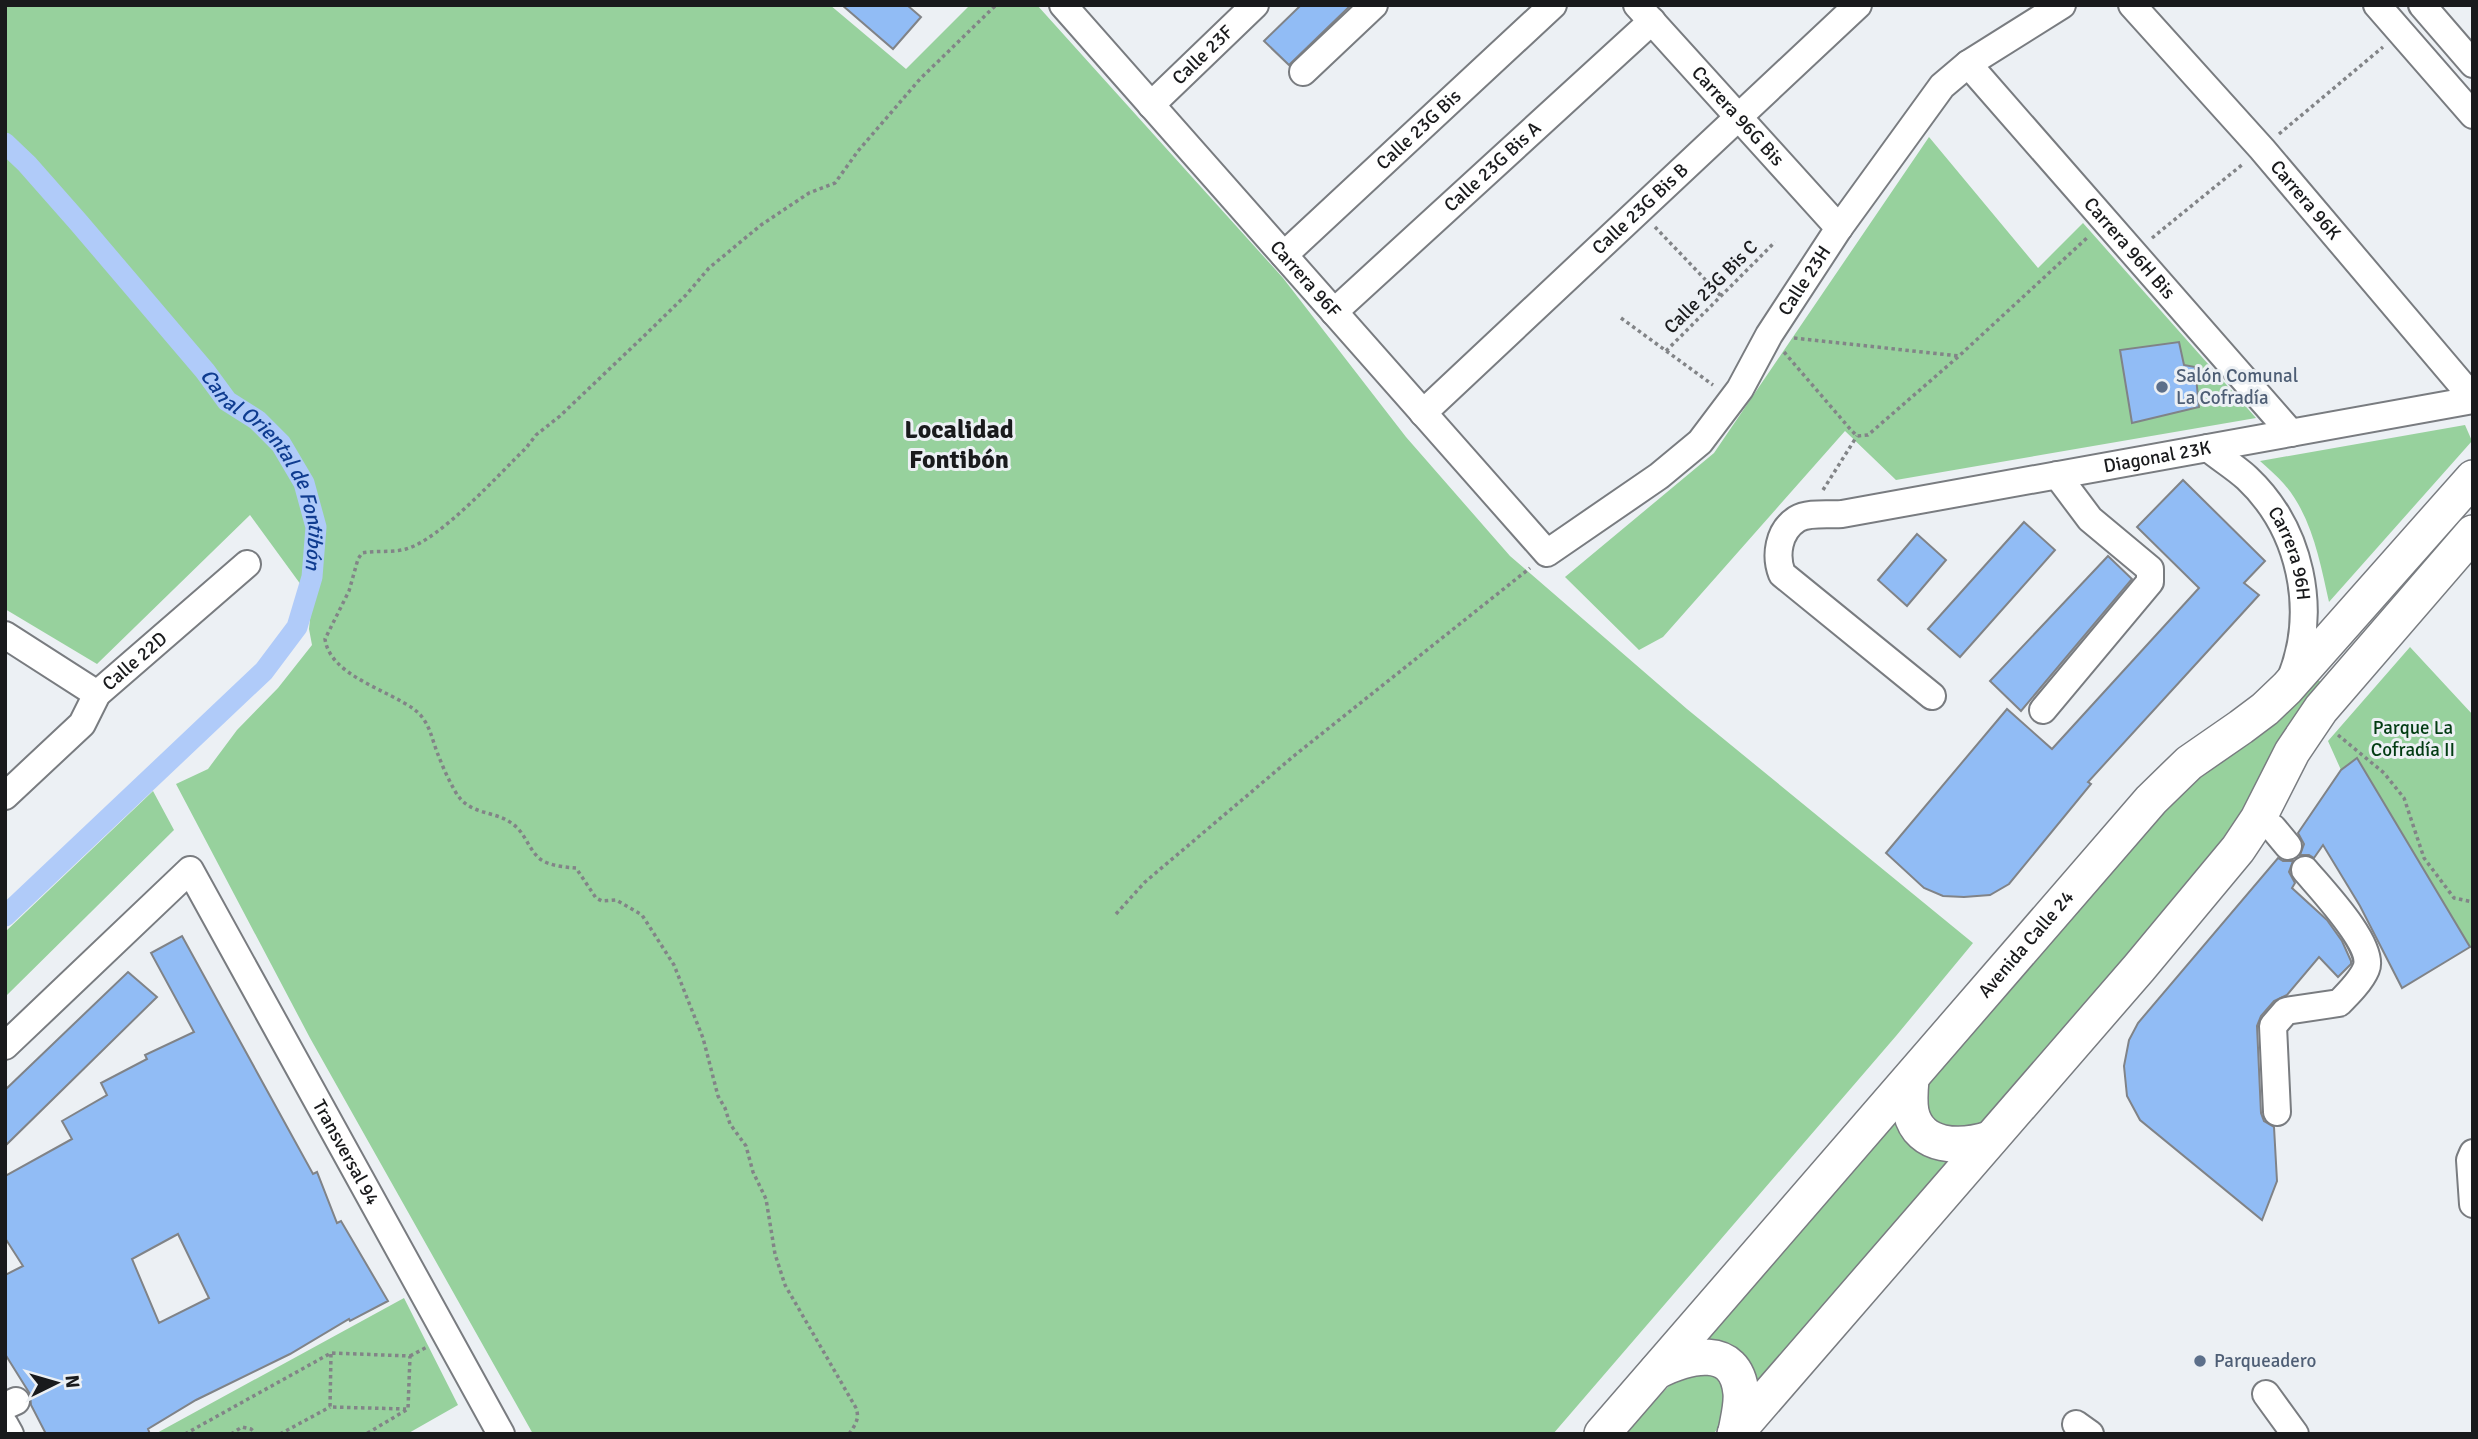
<svg xmlns="http://www.w3.org/2000/svg" width="2478" height="1439" font-family="Signika,sans-serif">
<rect width="100%" height="100%" fill="#ecf0f4"/>
<path fill="#97d19d" d="M5 5H830L906 69 970 5H1037L1283 278 1406 437 1510 556 1687 709 1973 943 1896 1036 1553 1434H533L310 1038 176 784 208 769 237 730 278 688 312 645 309 629 312 600 250 515 97 664 5 609Z
M1929 137 2038 268 2083 223 2256 418 1896 480 1845 431 1663 637 1639 650 1565 577 1714 453Z
M2465 425 2472 441 2329 602C2320 562 2312 516 2284 484 2277 476 2268 468 2260 461Z
M2410 647 2473 715V952L2357 758 2341 770 2328 741Z
M2314 677 2326 686 2251 810 1975 1132 1934 1130 1922 1090 2172 796Z
M153 791 174 830 5 997V932Z
M1897 1112 1957 1160 1752 1396 1697 1341Z
M404 1298 458 1405 407 1434H155Z
M1708 1367 1730 1391 1721 1425 1713 1434H1622L1674 1381Z"/>
<g fill="none" stroke-linecap="round" stroke-linejoin="round">
<path stroke="#b0cbf9" stroke-width="21" id="s1" d="M5 143 27 164 79 223 205 371 227 401 257 420 281 444 304 483 316 527 312 577 297 627 264 671 5 916"/>
</g>
<path fill="#91bcf5" stroke="#808387" stroke-width="2" fill-rule="evenodd" d="M842 5H907L921 17 893 49Z
M1301 5H1351L1289 65 1264 41Z
M2179 342 2184 365 2195 367 2199 407 2132 423 2120 350Z
M2183 480 2265 561 2244 583 2259 595 2088 782 2091 784 2009 884 1990 895 1964 897 1943 896 1924 888 1886 853 2007 709 2052 749 2199 588 2137 527Z
M2024 522 2055 550 1960 657 1928 629Z
M1917 534 1946 560 1907 606 1878 580Z
M2108 556 2132 579 2021 711 1990 681Z
M2357 758 2470 947 2402 988 2360 906 2323 845 2314 858 2309 855H2300L2304 844 2298 833 2341 770Z
M2278 858 2283 861H2293L2289 872 2295 883 2292 888 2327 920 2342 941 2351 961V964L2338 977 2319 957 2287 995 2274 1001 2261 1016 2257 1026 2261 1113 2264 1121 2274 1127 2277 1181 2262 1220 2140 1120 2127 1096 2124 1066 2129 1040 2138 1023Z
M182 936 313 1174 317 1172 337 1223 341 1221 388 1301 350 1321 349 1319 290 1354 196 1400 148 1429 150 1434H46L31 1405 30 1394 5 1354V1275L23 1266 5 1238V1176L72 1139 62 1121 107 1095 101 1083 147 1059 145 1055 194 1032 151 953ZM178 1234 209 1298 159 1323 132 1259Z
M128 972 157 997 5 1146V1090Z"/>
<g fill="none" stroke-linecap="round" stroke-linejoin="round">
<defs>
<g id="minor">
<path id="s2" d="M1063 5 1547 553 1659 476 1700 442 1740 389 1769 335 1839 228 1942 86 1968 64 2062 5"/>
<path id="s3" d="M1637 5 1839 228"/>
<path id="s4" d="M2132 5 2262 149 2473 398"/>
<path d="M2377 5 2473 115"/>
<path d="M2422 5 2473 64"/>
<path id="s5" d="M1968 64 2291 433"/>
<path d="M1303 72 1374 5"/>
<path id="s6" d="M1151 105 1255 5"/>
<path id="s7" d="M1284 255 1553 5"/>
<path id="s8" d="M1334 312 1652 21"/>
<path id="s9" d="M1423 413 1858 5"/>
<path id="s10" d="M2208 448C2220 458 2235 467 2247 478 2301 529 2318 610 2291 678"/>
<path d="M5 635 97 694"/>
<path id="s11" d="M1932 696 1782 574C1775 556 1778 531 1797 519 1808 512 1829 515 1842 514L2473 400"/>
<path d="M2043 710 2150 582V569L2090 519 2057 475"/>
<path id="s12" d="M5 796 82 724 97 694 247 564"/>
<path d="M2258 819 2273 828 2288 846"/>
<path id="s13" d="M5 1046 190 870 501 1434"/>
<path d="M2277 1112 2273 1026 2286 1011 2339 1003C2348 994 2361 981 2366 969 2376 946 2320 888 2305 870"/>
<path d="M2473 1153 2470 1160 2473 1204"/>
<path d="M2266 1394 2295 1434"/>
<path d="M5 1406 16 1401"/>
<path d="M2076 1424 2090 1434"/>
<path d="M5 1425 10 1434"/>
</g>
<g id="major">
<path d="M1911 1079C1910 1090 1909 1102 1911 1112 1919 1149 1961 1148 1990 1139"/>
<path d="M1657 1371C1687 1356 1736 1342 1741 1393 1742 1406 1738 1420 1736 1432"/>
<path id="s14" d="M1602 1434 2151 800 2189 763 2241 727 2265 709 2287 688 2473 478"/>
<path d="M1735 1434 2139 968 2238 849 2258 819 2292 752 2321 709 2473 533"/>
</g>
</defs>
<use href="#minor" stroke="#797c80" stroke-width="30"/>
<use href="#major" stroke="#797c80" stroke-width="38"/>
<path stroke="#828487" stroke-width="3.5" stroke-dasharray="3.5 3.5" stroke-linecap="butt" d="M2279 134 2383 47
M1655 227 1721 296
M2152 238 2243 164
M1621 318 1713 385
M1794 338 1959 356
M1666 351 1775 242
M1784 352 1851 430 1857 436 1868 435 1959 356 2089 236
M1823 490 1857 436
M2338 735 2384 773 2404 798 2424 858 2454 898 2473 902
M1116 914 1145 882 1295 755 1530 568
M331 1354 330 1407 406 1409
M410 1356 427 1347
M185 1434 331 1353 410 1356 408 1409 366 1434
M231 1434 242 1427 251 1429 256 1434
M280 1434 330 1407
M849 1434C855 1425 860 1419 856 1408L785 1285 775 1254 766 1199 753 1172 746 1146 730 1124 725 1108 718 1096 703 1038 674 965 642 915 616 900 602 901 596 898 576 868C564 867 550 866 540 859 529 850 525 833 514 825 495 809 469 817 455 791 448 779 442 765 437 752 431 736 429 721 415 710 389 690 330 676 325 639L349 591 358 559 362 553C377 550 392 553 406 549 441 539 498 475 526 448L536 435 560 416 644 336 686 295 709 268 761 225 809 193 835 183 858 151 920 79 996 5"/>
<use href="#minor" stroke="#fff" stroke-width="26"/>
<use href="#major" stroke="#fff" stroke-width="35"/>
</g>
<g fill="#5c6f8a" stroke="#ecf0f4" stroke-width="2.5">
<circle cx="2162" cy="387" r="7"/>
<circle cx="2200" cy="1361" r="7"/>
</g>
<g text-anchor="middle" dominant-baseline="central" stroke-width="6" stroke-linejoin="round" paint-order="stroke">
<g font-size="19" fill="#191a1c" stroke="#ecf0f4">
<text stroke="none"><textPath href="#s6" startOffset="72">Calle 23F</textPath></text>
<text stroke="none"><textPath href="#s3" startOffset="150">Carrera 96G Bis</textPath></text>
<text stroke="none"><textPath href="#s7" startOffset="184">Calle 23G Bis</textPath></text>
<text stroke="none"><textPath href="#s8" startOffset="215">Calle 23G Bis A</textPath></text>
<text stroke="none"><textPath href="#s4" startOffset="261">Carrera 96K</textPath></text>
<text stroke="none"><textPath href="#s9" startOffset="298">Calle 23G Bis B</textPath></text>
<text stroke="none"><textPath href="#s5" startOffset="245">Carrera 96H Bis</textPath></text>
<text stroke="none"><textPath href="#s2" startOffset="366">Carrera 96F</textPath></text>
<text stroke="none"><textPath href="#s2" startOffset="1113">Calle 23H</textPath></text>
<text transform="translate(1711 287) rotate(-45)">Calle 23G Bis C</text>
<text stroke="none"><textPath href="#s11" startOffset="621">Diagonal 23K</textPath></text>
<text stroke="none"><textPath href="#s10" startOffset="138">Carrera 96H</textPath></text>
<text stroke="none"><textPath href="#s12" startOffset="189">Calle 22D</textPath></text>
<text stroke="none"><textPath href="#s14" startOffset="648">Avenida Calle 24</textPath></text>
<text stroke="none"><textPath href="#s13" startOffset="578">Transversal 94</textPath></text>
</g>
<g font-size="19" fill="#4e5e75" stroke="#ecf0f4" text-anchor="start">
<text x="2176" y="376">Salón Comunal<tspan x="2176" dy="22">La Cofradía</tspan></text>
<text x="2214" y="1361">Parqueadero</text>
</g>
<g font-size="19" fill="#023c12" stroke="#ecf0f4">
<text x="2413" y="728">Parque La<tspan x="2413" dy="22">Cofradía II</tspan></text>
</g>
<g font-size="21" font-style="italic" fill="#0f3c90" stroke="#ecf0f4">
<text stroke="none"><textPath href="#s1" startOffset="424">Canal Oriental de Fontibón</textPath></text>
</g>
<g font-size="26" font-weight="bold" fill="#191a1c" stroke="#ecf0f4">
<text x="959" y="430">Localidad<tspan x="959" dy="30">Fontibón</tspan></text>
</g>
</g>
<rect width="2478" height="1439" fill="none" stroke="#191a1c" stroke-width="14"/>
<g transform="translate(56 1383) rotate(85)" stroke="#ecf0f4" stroke-width="5" paint-order="stroke">
<path d="M0-5L12 26L0 18L-12 26Z" fill="#191a1c"/>
<text y="-10" font-size="19" font-weight="bold" text-anchor="middle" fill="#191a1c">N</text>
</g>
</svg>
